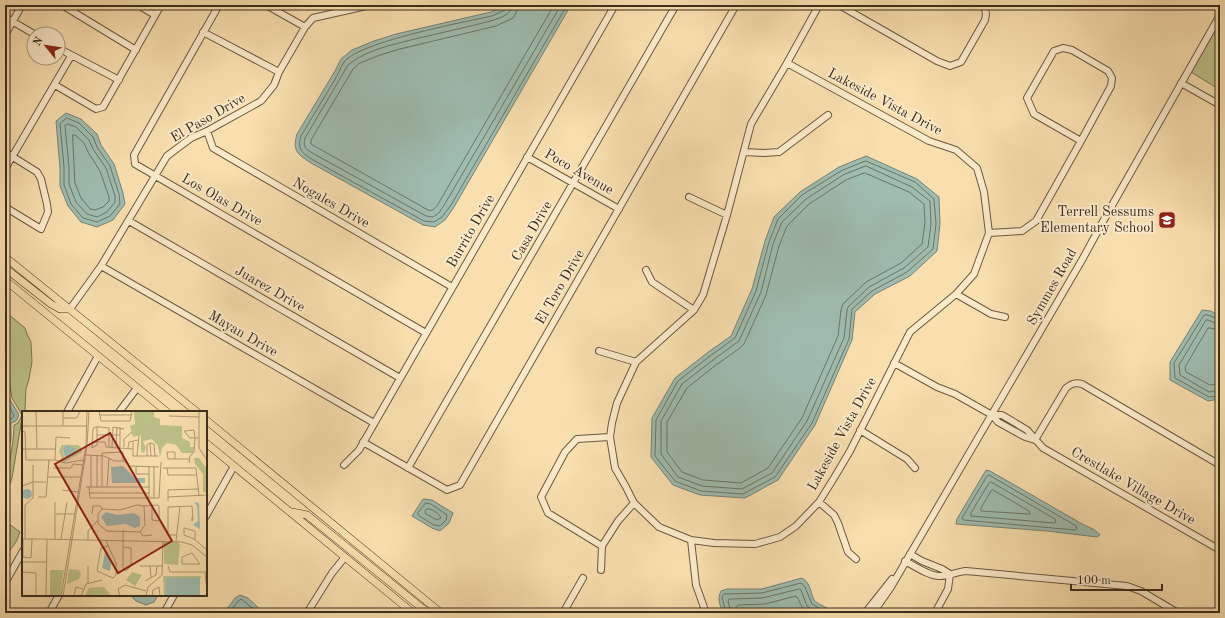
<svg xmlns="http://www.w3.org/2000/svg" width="1225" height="618" font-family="'Old Standard TT',serif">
<rect width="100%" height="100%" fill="#f9dfae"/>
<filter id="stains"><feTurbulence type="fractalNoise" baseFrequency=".005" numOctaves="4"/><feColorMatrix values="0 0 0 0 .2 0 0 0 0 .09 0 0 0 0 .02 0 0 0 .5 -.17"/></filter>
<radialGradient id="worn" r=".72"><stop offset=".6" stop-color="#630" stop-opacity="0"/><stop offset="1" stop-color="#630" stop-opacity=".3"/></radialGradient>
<path fill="#bdc28a" stroke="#7c7854" d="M1220 22V90L1191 72Z
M5 314H8L25 328 27 334 31 342 32 362 29 379 26 389 25 410 23 412 12 478 5 498C5 474 14 450 14 425L18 423 22 415 12 398 9 380 5 375Z
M5 521 20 532 16 542 5 557Z"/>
<path fill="#9ebcaf" stroke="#768375" d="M504 5H571L454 207 445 220 435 227 423 225 311 163C298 154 292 152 297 134L335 71 341 59 352 50 374 41 396 34 491 12 503 7Z
M66 113 81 119 97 134 101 145 114 164 123 193 125 204 113 220 97 227 81 222 68 206 60 186V168L56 121Z
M866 156 917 179 939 197 940 224 937 251 910 276 875 294 855 312 852 340 815 425 778 480 745 498 700 495 673 485 651 457 652 418 675 378 707 353 731 336 752 289 765 241 774 217 800 192 839 167Z
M1202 310 1211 311 1220 316V399L1208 401 1170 380V362Z
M5 379 9 398 19 415 16 421 11 423V439L6 459 5 472Z
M986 470 990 471 1077 521C1084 526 1095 528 1100 535L1097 537 1047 531 956 524 957 519Z
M423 499 432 500 453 513 449 523 440 531 432 528 412 516Z
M802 578C811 583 810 592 814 600 817 604 826 607 831 610L832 613H723C720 605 717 599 721 591L727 589H762Z
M130 595H158L154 602 146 605 136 601Z
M240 595 248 598 264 613H224L235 598Z"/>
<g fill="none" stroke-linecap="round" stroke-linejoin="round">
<path stroke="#6c7566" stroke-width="1" d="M507 5 505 10 492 16C464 22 359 42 344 62 340 68 338 75 334 81 323 99 312 118 301 136 297 150 302 152 313 160L424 221 434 222 442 217 451 205 567 5
M512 5C511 15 502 17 494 20 469 27 444 32 419 38 396 44 367 49 348 65L305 138C302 149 308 150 316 155L426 216 433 217 439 213 446 202 561 5
M518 5 517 11 513 18 496 26 400 49 380 55 360 63 353 69 311 140V144L428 210C435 212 438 204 441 199L554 5
M67 118 79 123 93 137 97 147 110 166 119 194 120 204 110 216 97 222 83 218 71 204 64 185V167L60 124Z
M68 124 76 127 89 140 93 149 106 168 115 196V202L107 212 97 217 87 214 76 202 69 184V167L65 126Z
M73 135H75L84 143 88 152 100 171 109 197V201L103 207 95 210 90 209 81 198 75 183Z
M866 161 915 182 934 199 936 224 933 249 907 272 872 291 852 309 849 339 812 423 775 477 743 494 701 491 675 481 655 456 656 420 678 381 710 356 735 338 756 291 769 242 778 219 802 195 841 171Z
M866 166 912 187 930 201 931 224 928 247 904 268 869 287 848 307 847 311 844 338 807 421 772 473 742 489 702 486 678 477 661 454V421L682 384 713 360 739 341 761 292 773 244 782 222 806 199 843 175Z
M865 173 909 192 924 204 925 223 922 244 901 263 866 282 843 304 841 310 838 336 802 418 768 468 741 483 703 480 682 472 667 452V422L687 388 716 365 740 348 744 344 766 295 779 246 787 226 809 204 846 180Z
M1220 319C1214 319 1210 314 1204 315L1174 363 1175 378 1209 397 1220 396
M1220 324 1215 323 1208 320H1206L1179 365 1180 375 1209 392 1220 390
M1220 330 1210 328H1208L1185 367 1186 372 1210 385 1220 384
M5 397 14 416 7 423V438L5 446
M989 475 1076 526 1077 529 1075 530 963 520 962 518 987 476Z
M991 482 1055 519 1056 522 1054 523 971 516V513L989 483Z
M993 490 1029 511 1030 514H1028L981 511V508L991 491Z
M426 503 431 504 447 515 446 520 440 526 434 525 418 515V513Z
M427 509C432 508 437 513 440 516L441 518 437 520 426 514 425 512Z
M229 613 238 601 241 599 245 602 258 613
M726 613 722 597 724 594 762 593 801 583 805 587 812 604 827 613
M731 613 728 601 729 599 762 598 799 589 801 590 807 606 818 613
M737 613 736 607 738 605 765 604 796 596C800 600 801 608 806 613"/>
<defs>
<path id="minor" d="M62 5 136 50
M138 5 155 15
M219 5 134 155 135 164 426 333
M266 5 305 27
M839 5 937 61 950 66 961 62 985 20 986 14 984 5
M5 17 34 34
M203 32 279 72
M5 35 22 5
M58 48 119 80
M1063 48 1072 50 1108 71 1112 78 1111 86 1081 141 1034 114 1027 98 1054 51Z
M787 63 929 141 956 150 977 168 984 192 989 233 974 274 956 294 910 332 850 451 834 478 819 502 796 526 780 537 755 544 714 543 691 540 659 527 634 503 626 487 615 468 610 437 612 423 617 403 636 362 694 310 703 295 727 215 751 124Z
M787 63 819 5
M1181 83 1220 105
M55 85 96 109 103 107 161 5
M207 131 213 148 452 287
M5 152 37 172 41 179 47 204 48 212 41 229 5 207
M744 152 764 153 779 152 828 115
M527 157 619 209
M5 169 71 56
M689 197 727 215
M129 221 400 378
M989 233 1022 231 1036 221 1081 141
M101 266 374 423
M646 270 652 282 694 310
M956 294 991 314 1005 317
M70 309 101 266 167 156 191 138 207 131 261 101 274 85 279 72 305 27 313 18 371 5
M599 351 636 362
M894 363 937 387 955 394 992 415 998 422 1025 437 1035 440
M67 412 98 356
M119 412 137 388
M992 415H1002L1027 430 1043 448 1220 550
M860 430 907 459 915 468
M1035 440 1066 388C1071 384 1075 382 1082 384L1220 465
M363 442 447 490 460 485 736 5
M344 465 359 450 615 5
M408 468 676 5
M819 502 834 515 838 523 848 552 856 559
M206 516 234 466
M691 540 696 585 706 613
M602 546 548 513 541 497 565 452 577 439 610 437
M910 554 922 561 942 569 950 574
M905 561C914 566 931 577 940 576 949 576 956 572 966 571L1127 586 1141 591 1178 613
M601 570 602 546 618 521 634 503
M5 583 23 551
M49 613 59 595
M164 613 174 595
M307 613 332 573 345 557
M563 613 583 578
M865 613 892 579
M873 613 891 587 1082 260 1106 216 1220 15
M935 613 948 589 950 574"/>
<path id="major" d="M5 257 197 412
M5 268 51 304 60 309H70
M5 280 167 412
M206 420 441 613
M206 443 413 613
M292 512 307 515 423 609 431 613"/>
</defs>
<use href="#minor" stroke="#6a5a41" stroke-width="8"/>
<use href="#major" stroke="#3b2e1d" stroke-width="8"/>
<use href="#minor" stroke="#fbeaca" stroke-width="6"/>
<use href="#major" stroke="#f9dfae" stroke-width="7"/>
</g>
<defs>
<symbol id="school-square" viewBox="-11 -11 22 22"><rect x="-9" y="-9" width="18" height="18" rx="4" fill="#8f2418" stroke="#fbeaca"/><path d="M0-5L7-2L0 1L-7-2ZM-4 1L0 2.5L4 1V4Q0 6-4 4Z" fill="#fff"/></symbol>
</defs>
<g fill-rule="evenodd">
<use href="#school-square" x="1157" y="210" width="20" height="20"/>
</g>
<g text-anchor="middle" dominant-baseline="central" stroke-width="4" stroke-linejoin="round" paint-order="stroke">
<g font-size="14" fill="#3b2e1d" stroke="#fbeaca">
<text transform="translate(885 102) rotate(28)">Lakeside Vista Drive</text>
<text transform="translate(208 118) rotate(-30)">El Paso Drive</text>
<text transform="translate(579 172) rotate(30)">Poco Avenue</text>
<text transform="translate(222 200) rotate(30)">Los Olas Drive</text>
<text transform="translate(331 203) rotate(30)">Nogales Drive</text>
<text transform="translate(471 231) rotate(-60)">Burrito Drive</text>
<text transform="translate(532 231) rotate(-60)">Casa Drive</text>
<text transform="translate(560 287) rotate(-60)">El Toro Drive</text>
<text transform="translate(1052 287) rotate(-60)">Symmes Road</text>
<text transform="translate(270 289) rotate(30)">Juarez Drive</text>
<text transform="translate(243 334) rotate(30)">Mayan Drive</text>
<text transform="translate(842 434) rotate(-61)">Lakeside Vista Drive</text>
<text transform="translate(1133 486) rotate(30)">Crestlake Village Drive</text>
</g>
<g font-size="14" fill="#3b2e1d" stroke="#fbeaca" text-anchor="end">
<text x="1154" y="212">Terrell Sessums<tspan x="1154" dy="16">Elementary School</tspan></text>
</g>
</g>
<g transform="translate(22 411)">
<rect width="185" height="185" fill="#f9dfae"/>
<path d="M112 0H132V6L138 8V14L160 15V27L168 31V36H172L171 42H160L154 34 145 32 140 37 138 46 136 35 130 28 121 30 124 37 122 42 119 41V24L111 26 108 15 113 13ZM40 34H56L59 36 60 41 42 51 36 50 40 47 37 40ZM44 34 54 37 52 45 42 47 41 36ZM172 47H177L185 58V82L181 81V63L173 53ZM142 131H156L158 134 156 154 142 153ZM47 158 57 159 59 163 57 168 45 173ZM28 159H42L38 185H28ZM110 161 120 164 113 175 104 169ZM141 165H179V167H144V185H142ZM77 176H82L89 185H63L67 177Z" fill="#bdc28a" fill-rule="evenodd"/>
<path d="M44 34 54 37 52 45 43 47 41 37ZM101 55 113 67H123V72H90L89 56ZM0 83a5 5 0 1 1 10 0a5 5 0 1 1-10 0ZM172 91 177 92 178 118 171 114 176 110 175 95ZM84 101 95 104 112 102 118 106V115L113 117 104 113 85 115 79 106ZM83 141 89 152 88 160 80 157ZM144 167H178V185H144Z" fill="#9ebcaf"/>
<path fill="none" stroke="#ad9874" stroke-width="1" d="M14 0 15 38M77 0 79 10H108L110 0M177 0V37L185 49M77 4H110M147 5 177 6M41 7H55L58 0M0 15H65M41 15V0M75 16V34L70 37 71 18 73 16H78L87 17V36M98 16V36M0 20 3 21 4 49H33M162 20 172 19 173 27H168ZM75 24H98M111 30V45H136M70 31H83M83 31 84 36 111 38M128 32 129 45M90 36 91 16 102 18M94 36 95 16M102 36V28L110 21M106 37 107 31 116 29M0 38H33M145 41H153V48H146ZM64 44 82 45 92 50H102L107 55 137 56M69 44V76M115 45 117 24M125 45V34L128 32 132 33 133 45M153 48H167M33 49 34 26 48 27M33 49 43 52 61 49M167 52 168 45 172 41 173 27H177M114 55V63H127M127 55V87M132 55V87M31 57H49L51 53 61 54M141 57H174L177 85M145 57 146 64H175M26 66H59M0 75 11 71H24M64 76H127M67 76 68 87H137L139 51M75 76V44M80 76V42L101 41V50M85 76 87 47M40 79 56 81M67 82H127M16 86H24L27 49M146 86 185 84M146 90V79L177 78M33 91V128M115 94 122 95 123 114 118 121 85 120 76 113V103L80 98 98 99ZM122 95 136 94 137 95V110L130 109V94M34 103H53M70 103 71 95H78L80 98M101 119V157L104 160 109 155V137L102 136M118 121 121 125 130 124M154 124H146V96L170 95 171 108 170 110V106M0 128H17M1 128V146L9 147 10 128M3 128V94L11 87V54M17 128 160 131 170 134 185 146M39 128 45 91M66 129V120L75 110M173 129V120L162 117V124L172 128 185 139M84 130 94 152V164L91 167 75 160 79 137 86 135M154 130 158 95M170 142 178 153H160V146ZM0 151H24M118 155H141M128 155 129 167M146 155 148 161H183L185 180M0 161 14 162V185M123 170 134 164 135 155M66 172V155M24 185 25 128M39 185 64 35 65 0M41 185 65 35 67 0M52 185 54 176 61 178M59 185 64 173 80 169M98 185 96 178 103 174 124 180M124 185 126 176 140 164 141 130M130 185 131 179 137 176 138 185"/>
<path fill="#8f2418" fill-opacity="0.15" stroke="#8f2418" stroke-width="2" d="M88 22 150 130 96 162 33 53Z"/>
<rect width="185" height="185" fill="none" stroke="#3b2e1d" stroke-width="2"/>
</g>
<rect width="1225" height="618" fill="none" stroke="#f9dfae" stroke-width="20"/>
<rect x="6" y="6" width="1213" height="606" fill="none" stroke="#3b2e1d" stroke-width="2"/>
<rect x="10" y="10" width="1205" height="598" fill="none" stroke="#3b2e1d"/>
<g transform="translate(46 46) rotate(300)"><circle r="19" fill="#fbeaca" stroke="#ae9f85"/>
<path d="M0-3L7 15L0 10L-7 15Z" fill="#8f2418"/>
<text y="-6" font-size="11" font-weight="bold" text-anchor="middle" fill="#3b2e1d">N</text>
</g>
<path d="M1071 584v6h91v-6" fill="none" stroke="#3b2e1d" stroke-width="2"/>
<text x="1077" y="584" font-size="12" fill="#3b2e1d" stroke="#fbeaca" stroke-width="3" paint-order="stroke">100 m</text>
<rect width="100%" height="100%" filter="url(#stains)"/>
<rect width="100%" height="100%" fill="url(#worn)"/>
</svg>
